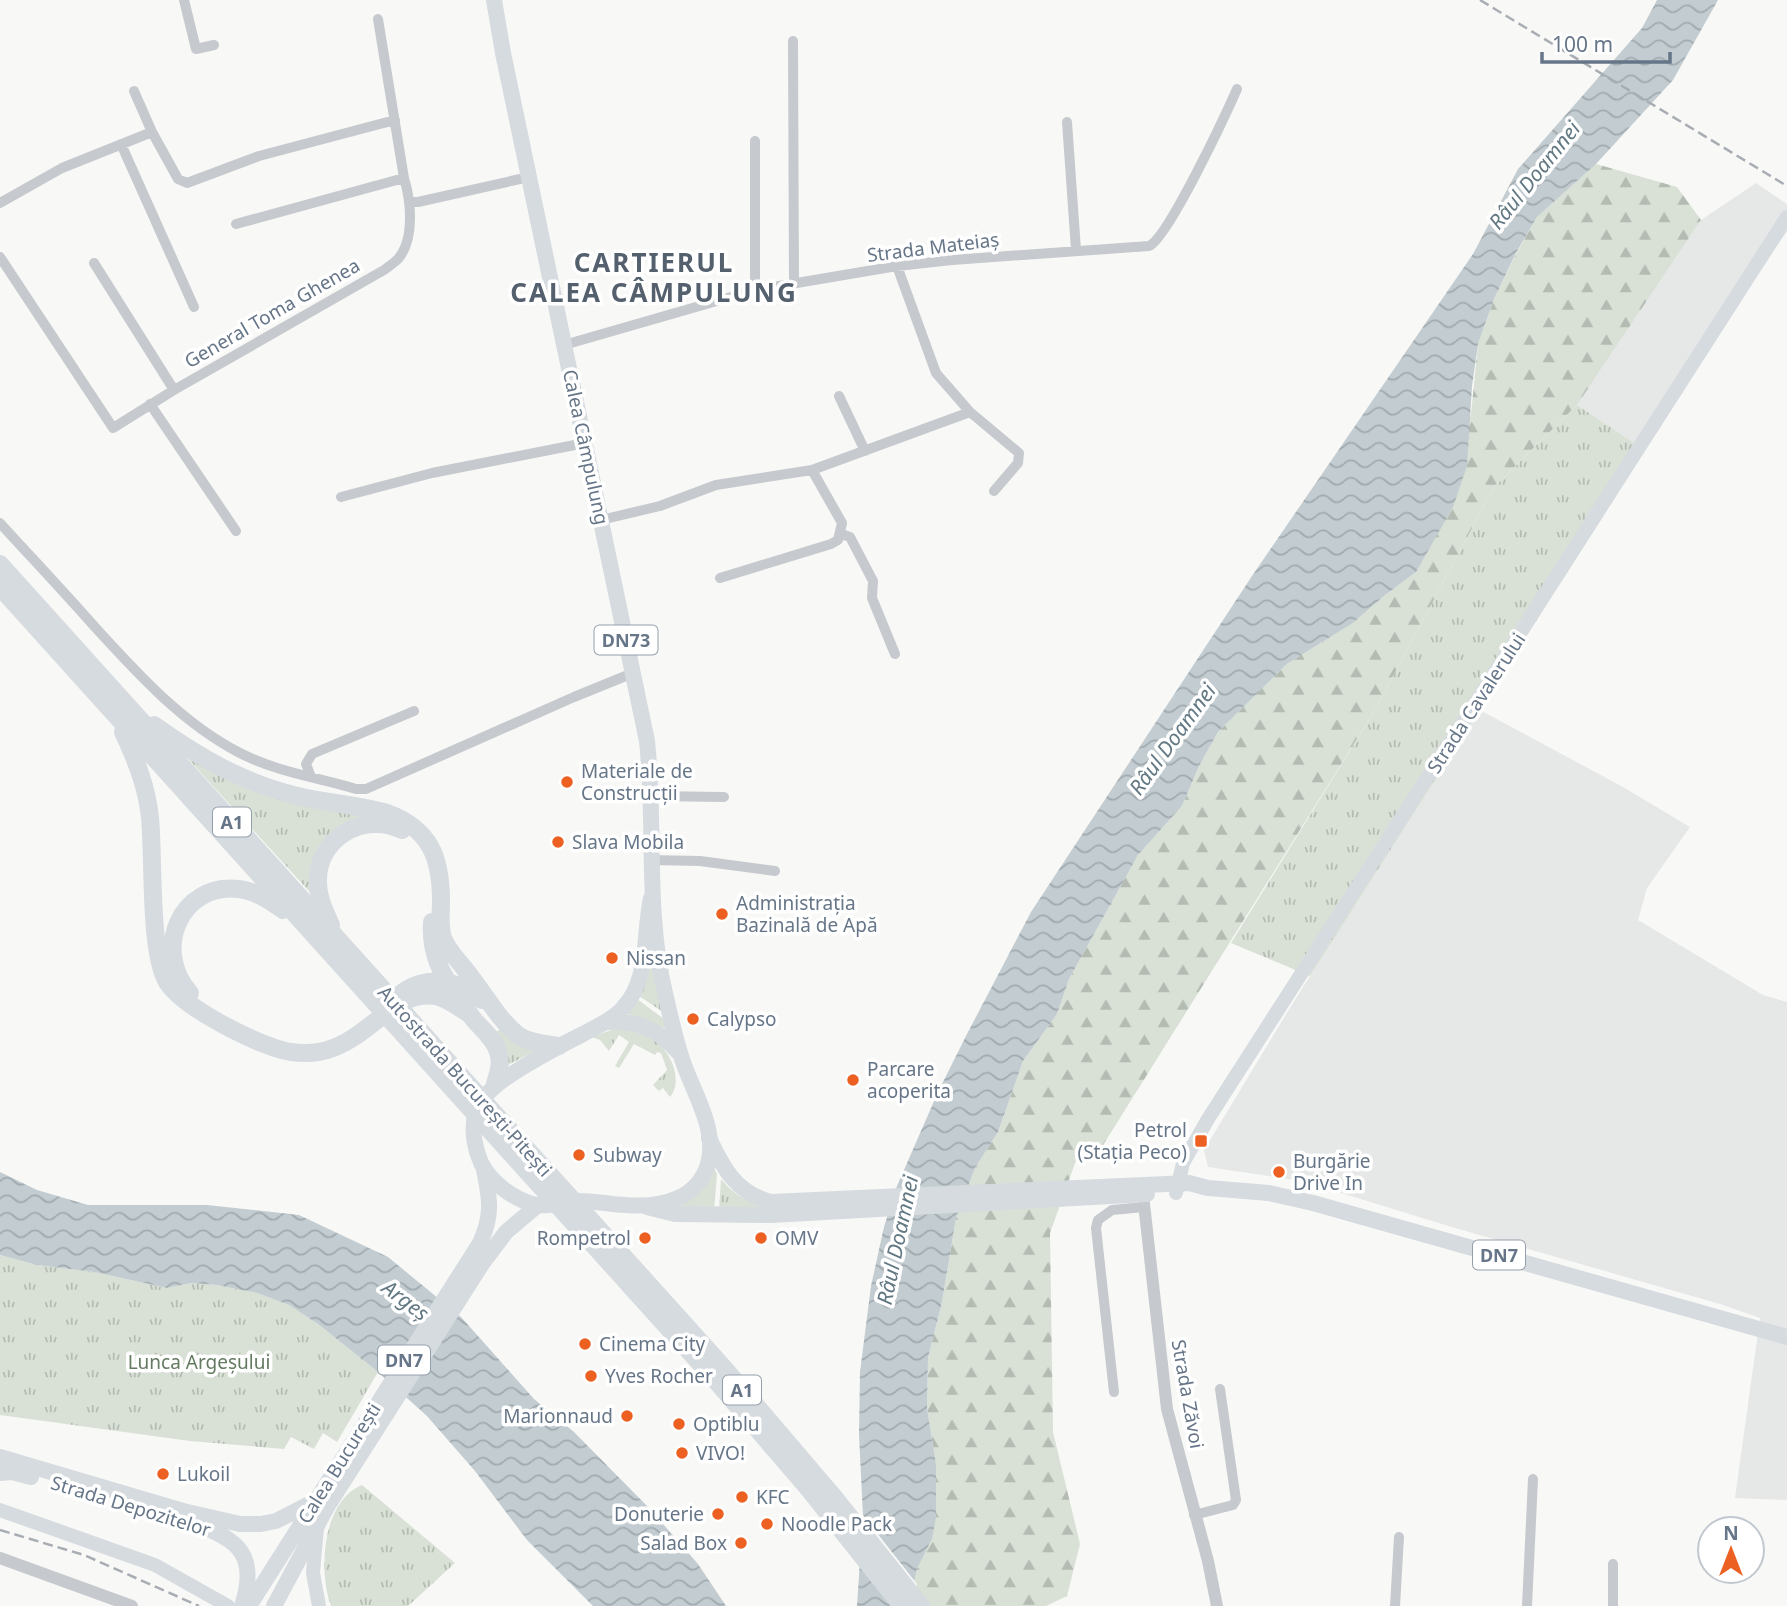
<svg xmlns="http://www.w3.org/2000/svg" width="1787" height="1606" font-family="'Noto Sans',sans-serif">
<defs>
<pattern id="grass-tufts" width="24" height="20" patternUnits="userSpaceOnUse" patternTransform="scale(1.75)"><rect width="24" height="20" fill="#d9e1d6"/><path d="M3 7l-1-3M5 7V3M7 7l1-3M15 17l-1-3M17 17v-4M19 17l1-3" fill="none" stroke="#b4bbb3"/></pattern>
<pattern id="forest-firs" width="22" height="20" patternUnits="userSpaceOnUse" patternTransform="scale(1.75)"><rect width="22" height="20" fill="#d9e1d6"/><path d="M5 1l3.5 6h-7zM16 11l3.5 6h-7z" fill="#b4bbb3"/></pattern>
<pattern id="water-waves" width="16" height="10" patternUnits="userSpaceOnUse" patternTransform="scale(1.75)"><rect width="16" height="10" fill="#c2ccd1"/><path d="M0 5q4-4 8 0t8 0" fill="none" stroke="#a1aaaf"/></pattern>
</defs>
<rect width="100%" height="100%" fill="#f8f8f6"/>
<path fill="#e6e7e7" d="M1756 183 1787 204V231L1642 448 1577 405 1701 220Z
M1478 709 1623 787 1690 827 1647 888 1638 920 1763 995 1787 1002V1500L1735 1498 1760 1318 1720 1304 1455 1228 1302 1181 1208 1167 1204 1150 1288 1011Z"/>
<path fill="url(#grass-tufts)" d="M1577 405 1642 448 1616 496 1310 976 1231 943 1375 710 1494 487Z
M180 750 194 755 393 818 329 840 318 901Z
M651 957 663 1012 639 996Z
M637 999 664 1019 666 1029 646 1019 624 1013Z
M617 1028C626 1030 636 1031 644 1034 666 1041 686 1078 670 1097L663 1088 659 1091 653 1085 667 1070 661 1053 657 1052 655 1055 634 1044 619 1068 615 1066 629 1042 619 1035 609 1051 600 1040 591 1037Z
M500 1029 520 1046 535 1051 506 1066 505 1046 495 1033Z
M714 1168 717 1174 714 1211 674 1210 697 1195Z
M721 1179C735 1196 749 1203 769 1207L719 1211Z
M0 1255 37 1265 94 1272 167 1288 192 1283 216 1285 257 1293 289 1305 318 1324 378 1372 337 1442 323 1433 314 1449 291 1437 284 1449 190 1441 0 1415Z
M362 1485 455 1563 408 1606H331C318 1571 322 1501 362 1485Z"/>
<path fill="url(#forest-firs)" d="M1596 164 1677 187 1701 220 1577 405 1494 487 1375 710 1100 1150 1079 1152 1050 1233 1053 1432 1080 1544 1067 1596 1046 1606H909L917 1569 932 1539 936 1464 927 1408 928 1358 942 1302 956 1218 975 1168 998 1132 1023 1061 1057 1014 1069 979 1138 855 1182 806 1199 766 1218 732 1287 664 1353 623 1384 596 1416 572 1471 414 1478 344 1494 299 1516 254 1537 217Z"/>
<path fill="url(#water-waves)" d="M1657 0H1718L1673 80 1596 164 1537 217 1516 253 1494 299 1478 344 1472 386 1467 466 1453 507 1416 572 1384 596 1353 623 1287 664 1218 732 1199 766 1182 806 1138 855 1069 979 1057 1014 1023 1061 998 1132 975 1168 956 1218 942 1302 928 1358 927 1408 936 1464V1517L932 1539 917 1569 909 1606H857L863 1516 859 1435 860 1372 871 1286 884 1227 897 1186 938 1092 967 1034 1031 912 1252 576 1473 254 1518 169 1642 28Z
M0 1172 37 1190 88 1205H207L299 1215 388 1257 461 1317 534 1399 574 1432 648 1507 698 1564 726 1606H593L527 1540 475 1471 427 1416 378 1372 318 1324 289 1305 257 1293 216 1285 192 1283 167 1288 94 1272 37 1265 0 1255Z"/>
<path fill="#f8f8f6" d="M859 1510 917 1584 913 1606 859 1516Z"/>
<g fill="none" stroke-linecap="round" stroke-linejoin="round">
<path stroke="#c6c9cd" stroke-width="10" d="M184 0 196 49 214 45
M793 41 794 284
M134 91 152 132
M1067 122 1076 250
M755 141V290
M121 144 194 307
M411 202H418L529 177
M0 203 62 168 152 132 178 179 187 183 259 156 395 120
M236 224 404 178
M0 257 113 428 174 390 384 270C388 267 394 263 398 259 415 239 411 201 404 178L378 19
M94 263 174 390
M897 266 936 373 970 412 1019 453 1018 463 994 491
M564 345 755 290 897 266 952 260 1149 246C1168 238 1226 114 1237 89
M839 396 865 451
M150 404 236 531
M341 497 432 473 585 443
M601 520 660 506 716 485 812 470 970 412
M0 523C31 557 63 591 94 626 137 673 181 722 238 752 276 772 316 777 356 789H366L574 697 633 673
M841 534 850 537 873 581 872 598 895 654
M720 578 831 544 838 540 842 523 812 470
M311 777 306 764 312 754 414 711
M650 796 724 797
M650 860 700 861 775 871
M1114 1392 1096 1228 1098 1220 1112 1210 1144 1207
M1194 1515 1233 1505 1236 1500 1220 1389
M1395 1606 1399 1537
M1527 1606 1533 1479
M1613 1606V1564"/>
<path stroke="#c6c9cd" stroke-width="12" d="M1142 1186 1167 1409 1208 1561 1217 1606
M0 1558 132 1606"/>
<path stroke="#d6dbe0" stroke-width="14" d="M1176 1193 1183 1163 1208 1119 1787 217
M0 1510 155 1565 228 1606
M317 1528 313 1573 319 1606"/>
<path stroke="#d6dbe0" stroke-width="16" d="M709 1138C723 1168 736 1193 771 1202L1189 1183 1208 1188 1269 1193 1313 1203 1787 1337
M647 1207 675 1214 771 1215 1147 1194
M0 1457 183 1511 240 1524H261L276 1521 313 1502
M0 1473 12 1472 31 1477
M194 1524C240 1539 258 1557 242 1606
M249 1606 480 1243C493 1215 490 1199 484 1170
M274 1606 327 1507 482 1264 506 1232 538 1205"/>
<path stroke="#d6dbe0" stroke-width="16" d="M494 0 503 53 647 741C656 825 645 910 665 993 670 1015 675 1038 682 1059 692 1090 716 1126 709 1160 700 1200 660 1208 625 1205 610 1204 593 1201 578 1201 565 1202 548 1207 536 1205 512 1199 485 1179 478 1155 462 1105 490 1087 528 1064 546 1053 565 1043 583 1034 597 1026 613 1020 623 1008 650 979 643 935 651 898
M607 1022C638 1020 658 1029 678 1052"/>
<path stroke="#d6dbe0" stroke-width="18" d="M0 564 724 1368 834 1497 921 1606
M0 587 716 1381 807 1487 902 1606
M154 725C199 757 243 783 298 796 327 803 358 805 387 813 430 829 441 857 441 901 441 913 439 926 443 938 449 953 462 964 471 977 486 996 499 1020 518 1035 529 1043 546 1044 559 1046
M123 732C136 760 147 787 150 818 154 857 149 952 167 982 184 1008 246 1038 275 1048 357 1075 382 987 435 996 447 998 457 1007 468 1013
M432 922C430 954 441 974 459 998 465 1006 469 1014 475 1021 483 1030 495 1040 498 1052 502 1063 498 1073 495 1084
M331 925C325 911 318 898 318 883 316 839 363 811 402 830
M190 993C152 951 180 882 239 889 256 891 270 901 283 910
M399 995C426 974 457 979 482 1000"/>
<path stroke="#a8adb4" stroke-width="2.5" stroke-dasharray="10 5" stroke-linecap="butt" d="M1480 0 1787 186
M0 1530 84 1555 199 1606"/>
</g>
<g fill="#ec6022" stroke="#fff" stroke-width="2.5">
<circle cx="567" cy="782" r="7"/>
<circle cx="558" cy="842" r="7"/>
<circle cx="722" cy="914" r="7"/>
<circle cx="612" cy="958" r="7"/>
<circle cx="693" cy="1019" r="7"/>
<circle cx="853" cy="1080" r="7"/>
<rect x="1194" y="1134" width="14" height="14" rx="3.5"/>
<circle cx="579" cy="1155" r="7"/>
<circle cx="1279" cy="1172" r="7"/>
<circle cx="645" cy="1238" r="7"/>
<circle cx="761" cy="1238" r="7"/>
<circle cx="585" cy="1344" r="7"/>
<circle cx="591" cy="1376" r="7"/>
<circle cx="627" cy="1416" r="7"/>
<circle cx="679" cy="1424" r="7"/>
<circle cx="682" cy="1453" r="7"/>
<circle cx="163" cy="1474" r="7"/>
<circle cx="742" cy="1497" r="7"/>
<circle cx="718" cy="1514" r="7"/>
<circle cx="767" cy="1524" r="7"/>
<circle cx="741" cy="1543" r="7"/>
</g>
<g text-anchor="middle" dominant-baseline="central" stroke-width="7" stroke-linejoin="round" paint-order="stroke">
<g fill="#fff" stroke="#949fac" stroke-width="2">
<rect x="594.5" y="625.5" width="63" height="29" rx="5"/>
<rect x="213" y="807.5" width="38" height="29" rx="5"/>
<rect x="1473" y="1240.5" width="52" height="29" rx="5"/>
<rect x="378" y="1345.5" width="52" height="29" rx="5"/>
<rect x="723" y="1375.5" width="38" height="29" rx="5"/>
</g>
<g font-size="18" font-weight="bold" fill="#667688">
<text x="626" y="640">DN73</text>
<text x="232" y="822">A1</text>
<text x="1499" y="1255">DN7</text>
<text x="404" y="1360">DN7</text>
<text x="742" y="1390">A1</text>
</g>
<g font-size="19" fill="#667688" stroke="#fff">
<text transform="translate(933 247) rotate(-7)">Strada Mateiaș</text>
<text transform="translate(272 313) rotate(-30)">General Toma Ghenea</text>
<text transform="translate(586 447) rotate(78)">Calea Câmpulung</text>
<text transform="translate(1476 703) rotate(-57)">Strada Cavalerului</text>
<text transform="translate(465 1081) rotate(48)">Autostrada București-Pitești</text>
<text transform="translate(1188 1394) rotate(80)">Strada Zăvoi</text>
<text transform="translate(339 1463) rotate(-58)">Calea București</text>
<text transform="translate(131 1506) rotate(17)">Strada Depozitelor</text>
</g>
<g font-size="19" fill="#667688" stroke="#fff" text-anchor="start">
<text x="581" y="771">Materiale de<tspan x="581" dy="22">Construcții</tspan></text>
<text x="572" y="842">Slava Mobila</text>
<text x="736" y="903">Administrația<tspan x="736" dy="22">Bazinală de Apă</tspan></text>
<text x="626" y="958">Nissan</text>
<text x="707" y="1019">Calypso</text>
<text x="867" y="1069">Parcare<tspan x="867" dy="22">acoperita</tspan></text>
<text x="1187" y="1130" text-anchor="end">Petrol<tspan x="1187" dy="22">(Stația Peco)</tspan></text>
<text x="593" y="1155">Subway</text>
<text x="1293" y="1161">Burgărie<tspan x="1293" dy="22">Drive In</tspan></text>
<text x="631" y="1238" text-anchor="end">Rompetrol</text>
<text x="775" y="1238">OMV</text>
<text x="599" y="1344">Cinema City</text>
<text x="605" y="1376">Yves Rocher</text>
<text x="613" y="1416" text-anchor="end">Marionnaud</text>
<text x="693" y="1424">Optiblu</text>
<text x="696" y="1453">VIVO!</text>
<text x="177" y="1474">Lukoil</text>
<text x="756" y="1497">KFC</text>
<text x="704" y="1514" text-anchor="end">Donuterie</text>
<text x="781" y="1524">Noodle Pack</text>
<text x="727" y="1543" text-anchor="end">Salad Box</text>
</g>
<g font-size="19" fill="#647a61" stroke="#fff">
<text x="199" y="1362">Lunca Argeșului</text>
</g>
<g font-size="21" font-style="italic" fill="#627883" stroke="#fff">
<text transform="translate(1534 175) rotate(-51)">Râul Doamnei</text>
<text transform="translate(1172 739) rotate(-54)">Râul Doamnei</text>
<text transform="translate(897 1240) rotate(-78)">Râul Doamnei</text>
<text transform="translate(406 1300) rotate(37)">Argeș</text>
</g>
<g font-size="26" font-weight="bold" letter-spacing="2" fill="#54606d" stroke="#fff">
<text x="654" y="262">CARTIERUL<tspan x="654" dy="30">CALEA CÂMPULUNG</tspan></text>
</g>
</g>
<g transform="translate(1731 1550)"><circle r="33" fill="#ffffff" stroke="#c2c8cf" stroke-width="2"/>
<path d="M0-5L12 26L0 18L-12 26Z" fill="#ec6022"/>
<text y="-10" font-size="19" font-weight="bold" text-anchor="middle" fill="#667688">N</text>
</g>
<path d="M1542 52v10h128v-10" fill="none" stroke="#667688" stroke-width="3.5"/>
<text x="1552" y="52" font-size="21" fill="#667688" stroke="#ffffff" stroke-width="5" paint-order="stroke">100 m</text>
</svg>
